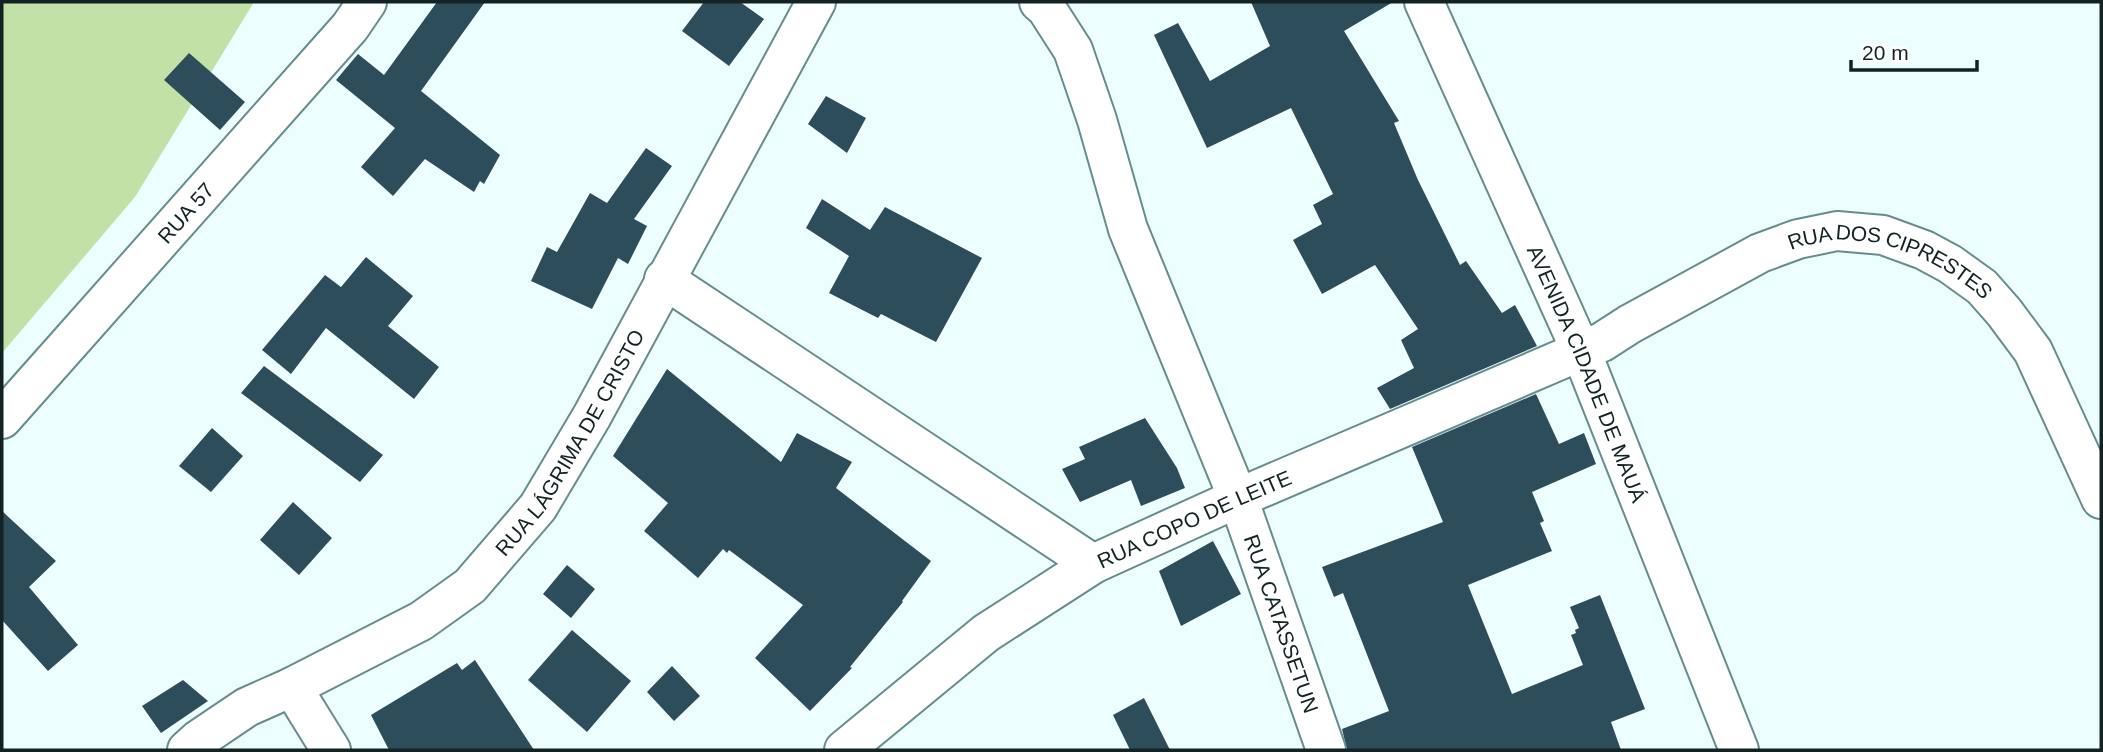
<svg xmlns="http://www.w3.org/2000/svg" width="2103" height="752" font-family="Arial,sans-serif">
<rect width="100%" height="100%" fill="#edfefe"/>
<path fill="#c1e1a7" d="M2 2H254L135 197 2 353Z"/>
<path fill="#2e4d5b" d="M437 2H485L421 91 500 155 484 184 480 181 474 192 425 159 393 196 361 167 395 128 336 80 358 54 384 75Z
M704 2H740L764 19 729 66 682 31Z
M1251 2H1393L1344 31 1399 121 1394 123 1418 180 1460 265 1466 261 1502 313 1515 305 1537 346 1390 409 1377 388 1414 368 1401 340 1418 329 1375 265 1322 294 1293 240 1322 224 1313 205 1333 194 1291 108 1207 148 1154 35 1178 23 1210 81 1270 46Z
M189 53 245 102 220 130 164 80Z
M826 96 866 118 847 153 808 124Z
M646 148 672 166 634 219 647 226 628 264 618 258 592 309 531 281 547 247 557 252 590 193 607 203Z
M822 199 870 230 885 207 982 258 936 342 881 314 878 318 829 293 849 256 806 228Z
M366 257 413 296 388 326 439 367 414 399 326 328 291 374 262 350 325 275 341 287Z
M264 366 383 455 360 482 241 393Z
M667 369 781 462 797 433 852 462 836 488 931 561 902 601 903 602 850 667 852 668 810 711 755 658 803 605 729 550 727 553 723 549 698 578 644 531 668 503 613 456Z
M1536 394 1559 444 1584 433 1596 464 1532 492 1544 521 1540 523 1552 551 1468 585 1512 694 1583 665 1571 635 1576 633 1575 630 1579 628 1570 607 1600 595 1645 709 1611 722 1621 750H1347L1342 729 1389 711 1343 593 1334 597 1322 567 1443 522 1412 447Z
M1145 418 1177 468 1185 488 1141 506 1131 480 1080 502 1062 469 1085 459 1079 447Z
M212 428 243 456 211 492 179 466Z
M293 502 332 538 299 575 260 540Z
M2 511 56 561 29 587 78 645 48 671 2 620Z
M1213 541 1241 594 1181 626 1159 571Z
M567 565 595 589 571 618 543 594Z
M572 630 631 681 587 732 528 680Z
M475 660 534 750H389L371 715 457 663 462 670Z
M672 666 700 696 674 721 647 692Z
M183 680 208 701 161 733 142 706Z
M1144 698 1170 750H1130L1113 715Z"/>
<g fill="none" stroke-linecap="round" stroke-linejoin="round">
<defs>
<g id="minor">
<path id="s1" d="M1039 2 1046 8 1073 50 1097 120 1128 229 1238 498 1326 750"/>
<path id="s2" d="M1424 2 1581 351 1739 750"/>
<path d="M664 279 1093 564"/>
<path id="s3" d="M2 419 350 27 367 2"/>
<path d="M292 687 331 750"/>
<path id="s4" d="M187 750 198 740 247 707 292 687 421 621 470 586 538 507 592 416 816 2"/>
<path id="s5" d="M844 750 986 633 1093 564 1238 498 1602 342 1630 324 1760 253 1798 239 1837 231 1883 235 1924 250 1950 264 1982 287 2004 312 2033 351 2101 499"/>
</g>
</defs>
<use href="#minor" stroke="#668d8e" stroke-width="42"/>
<use href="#minor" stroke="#fff" stroke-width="38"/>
</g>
<g text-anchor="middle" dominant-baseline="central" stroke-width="7" stroke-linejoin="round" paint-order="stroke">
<g font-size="21" fill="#132324" stroke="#fff">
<text stroke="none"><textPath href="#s3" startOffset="276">RUA 57</textPath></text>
<text stroke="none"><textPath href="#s5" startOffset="1188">RUA DOS CIPRESTES</textPath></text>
<text stroke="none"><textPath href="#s2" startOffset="406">AVENIDA CIDADE DE MAUÁ</textPath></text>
<text stroke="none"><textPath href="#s4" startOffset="504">RUA LÁGRIMA DE CRISTO</textPath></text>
<text stroke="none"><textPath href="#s5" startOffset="422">RUA COPO DE LEITE</textPath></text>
<text stroke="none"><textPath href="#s1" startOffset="670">RUA CATASSETUN</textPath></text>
</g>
</g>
<rect width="2103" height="752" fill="none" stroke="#132324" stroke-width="7"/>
<path d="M1851 60v10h126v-10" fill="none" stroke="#132324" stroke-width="3.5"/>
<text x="1862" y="60" font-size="21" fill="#132324" stroke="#ffffff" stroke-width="5" paint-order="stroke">20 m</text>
</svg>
